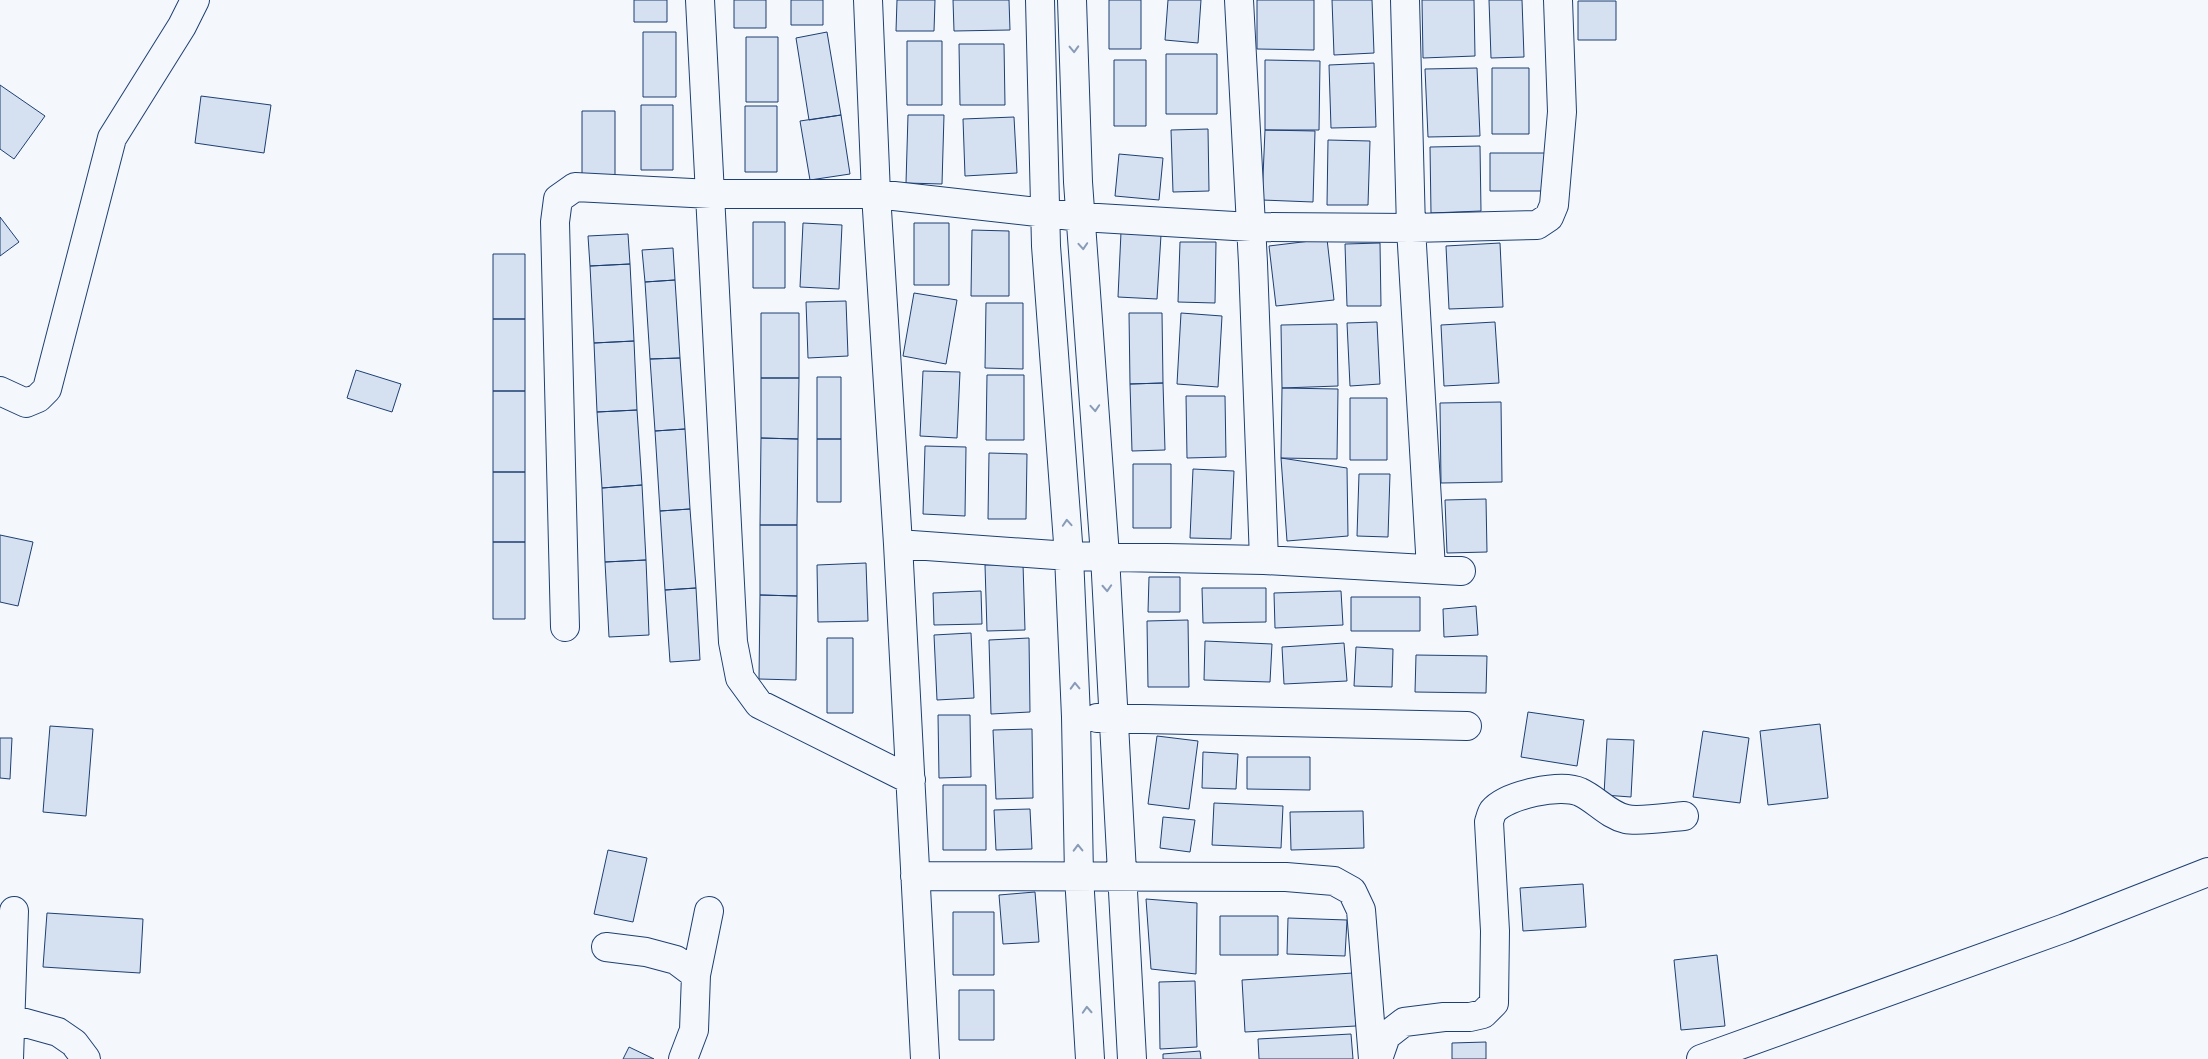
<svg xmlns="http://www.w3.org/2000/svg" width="2208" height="1059" font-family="'DM Sans',sans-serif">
<rect width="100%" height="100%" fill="#f4f7fb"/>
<path fill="#d5e0f0" stroke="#1d3f73" d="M634 0H667V22H634Z
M734 0H766V28H734Z
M791 0H823V25H791Z
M897 0H935L934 31H896Z
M953 0H1009L1010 30 954 31Z
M1109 0H1141V49H1109Z
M1168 0H1201L1198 43 1165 40Z
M1257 0H1314V50L1257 49Z
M1332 0H1372L1374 53 1334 55Z
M1422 0H1474L1475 56 1423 58Z
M1489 0H1522L1524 57 1491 58Z
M1578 1H1616V40H1578Z
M643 32H676V97H643Z
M827 32 841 115 809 120 796 38Z
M746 37H778V102H746Z
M907 41H942V105H907Z
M959 44H1004L1005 105H960Z
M1166 54H1217V114H1166Z
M1114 60H1146V126H1114Z
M1265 60 1320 61 1319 130H1265Z
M1374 63 1376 127 1331 128 1329 65Z
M1477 68 1480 136 1428 137 1425 69Z
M1492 68H1529V134H1492Z
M0 85 45 116 14 159 0 149Z
M201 96 271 105 264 153 195 143Z
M641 105H673V170H641Z
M745 106H777V172H745Z
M582 111H615V176H582Z
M841 115 850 174 810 180 800 121Z
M908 115H944L942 184 906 183Z
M1014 117 1017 173 965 176 963 119Z
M1208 129 1209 191 1173 192 1171 130Z
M1265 130 1315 131 1313 202 1262 200Z
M1328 140 1370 141 1368 205H1327Z
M1480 146 1481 211 1431 213 1430 147Z
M1490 153H1550V191H1490Z
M1119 154 1163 158 1159 200 1115 196Z
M0 217 19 242 0 256Z
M753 222H785V288H753Z
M803 223 842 225 839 289 800 287Z
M914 223H949V285H914Z
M972 230 1009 231V296H971Z
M1121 232 1161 235 1157 299 1118 297Z
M628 234 630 264 590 266 588 236Z
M1327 239 1334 300 1276 306 1269 246Z
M1180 242H1216L1215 303 1178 302Z
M1380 243 1381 306H1347L1345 244Z
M1500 243 1503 307 1449 309 1446 246Z
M673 248 675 280 645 282 642 250Z
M493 254H525V319H493Z
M630 264 634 341 594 343 590 266Z
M675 280 680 358 650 359 645 282Z
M914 293 957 300 946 364 903 356Z
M846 301 848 356 808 358 806 302Z
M986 303H1023V369L985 368Z
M761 313H799V378H761Z
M1129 313H1162L1163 383 1130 384Z
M1181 313 1222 316 1218 387 1177 384Z
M493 319H525V391H493Z
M1377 322 1380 384 1350 386 1347 323Z
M1495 322 1499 383 1444 386 1441 325Z
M1337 324 1338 386 1282 388 1281 325Z
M634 341 637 410 597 412 594 343Z
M680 358 685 429 655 431 650 359Z
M356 370 401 384 392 412 347 398Z
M923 371 960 372 957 438 920 436Z
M987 375H1024V440H986Z
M817 377H841V439H817Z
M761 378H799L798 439 761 438Z
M1163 383 1165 450 1132 451 1130 384Z
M1282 388 1338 389 1337 459 1281 458Z
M493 391H525V472H493Z
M1186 396H1225L1226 457 1187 458Z
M1350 398H1387V460H1350Z
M1501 402 1502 482 1441 483 1440 403Z
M637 410 642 485 602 488 597 412Z
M685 429 690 509 660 511 655 431Z
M761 438 798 439 797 525H760Z
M817 439H841V502H817Z
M925 446 966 447 965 516 923 514Z
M989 453 1027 454 1026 519H988Z
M1281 458 1347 468 1348 536 1287 541Z
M1133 464H1171V528H1133Z
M1193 469 1234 471 1231 539 1190 538Z
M493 472H525V542H493Z
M1359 474H1390L1388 537 1357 536Z
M642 485 646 560 605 562 602 488Z
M1486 499 1487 552 1447 553 1445 500Z
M690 509 696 588 665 590 660 511Z
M760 525H797V596L760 595Z
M0 535 33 542 18 606 0 602Z
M493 542H525V619H493Z
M646 560 649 635 609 637 605 562Z
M866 563 868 621 818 622 817 565Z
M1023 564 1025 630 987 631 985 565Z
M1149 577H1180V612H1148Z
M696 588 700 660 670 662 665 590Z
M1202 588H1266V622L1203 623Z
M981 591 982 624 934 625 933 593Z
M1341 591 1343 625 1275 628 1274 593Z
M760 595 797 596 796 680 759 679Z
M1351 597H1420V631H1351Z
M1476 606 1478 635 1444 637 1443 609Z
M1188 620 1189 687H1148L1147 621Z
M971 633 974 698 937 700 934 635Z
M827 638H853V713H827Z
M1029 638 1030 712 991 714 989 640Z
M1205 641 1272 644 1270 682 1204 680Z
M1344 643 1347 681 1284 684 1282 647Z
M1356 647 1393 649 1392 687 1354 686Z
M1416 655 1487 656 1486 693 1415 692Z
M1528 712 1584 720 1577 766 1521 757Z
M938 715H970L971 777 939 778Z
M1820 724 1828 798 1768 805 1760 731Z
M50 726 93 729 86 816 43 812Z
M1032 729 1033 798 996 799 993 730Z
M1703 731 1749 738 1740 803 1693 797Z
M1157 736 1198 741 1189 809 1148 804Z
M0 738H12L10 779 0 778Z
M1607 739 1634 740 1631 797 1604 795Z
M1203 752 1238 754 1236 789 1202 788Z
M1247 757H1310V790L1247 789Z
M943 785H986V850H943Z
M1214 803 1283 806 1281 848 1212 845Z
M1030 809 1032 849 996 850 994 810Z
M1363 811 1364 848 1291 850 1290 812Z
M1163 817 1195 820 1190 852 1160 848Z
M608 850 647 858 633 922 594 914Z
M1583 884 1586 927 1523 931 1520 888Z
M1035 892 1039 942 1003 944 999 895Z
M1146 899 1197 903 1196 974 1151 969Z
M953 912H994V975H953Z
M47 913 143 919 140 973 43 967Z
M1220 916H1278V955H1220Z
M1288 918 1347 920 1345 956 1287 954Z
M1717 955 1725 1026 1681 1030 1674 960Z
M1353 973 1356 1026 1245 1032 1242 980Z
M1195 981 1197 1047 1160 1049 1159 982Z
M959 990H994V1040H959Z
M1351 1034 1353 1059H1259L1258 1039Z
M1486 1042V1059H1452V1043Z
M629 1047 654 1059H623Z
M1200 1051 1201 1059H1163V1054Z"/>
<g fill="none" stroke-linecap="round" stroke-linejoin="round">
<defs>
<path id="minor" d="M700 0 733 642 740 678 759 704 911 780
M868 0 876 194 898 544 925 1059
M1040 0 1046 246 1069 556 1076 717 1079 876 1090 1059
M1072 0 1078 182 1105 556 1132 1059
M1239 0 1253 263 1264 560
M1405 0 1411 228 1431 569
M0 391 26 403 38 398 47 389 112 138 182 26 195 0
M898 544 1069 556 1264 560 1461 571
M565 627 555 222 558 199 575 187 711 194H876L1081 217 1251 227 1411 228 1537 225 1549 217 1554 205 1562 112 1558 0
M1097 718 1467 726
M915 876 1286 877 1334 881 1352 891 1361 910 1373 1059
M606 947 646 952 676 960 696 975
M0 1016 58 1032 74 1043 86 1059
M9 1059 14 911
M683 1059 694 1030 696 975 709 911
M1378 1059 1386 1036 1404 1022 1444 1017H1470L1483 1014 1494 1003 1495 931 1489 822C1490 819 1491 814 1493 811 1506 795 1561 783 1580 792 1596 799 1608 815 1626 819 1639 822 1670 817 1684 816
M1701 1059 2065 928 2208 872"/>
</defs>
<use href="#minor" stroke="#1d3f73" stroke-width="30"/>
<use href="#minor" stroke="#f4f7fb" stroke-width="28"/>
</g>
<defs><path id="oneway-chevron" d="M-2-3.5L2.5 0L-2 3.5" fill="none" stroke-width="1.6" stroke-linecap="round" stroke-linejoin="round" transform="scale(1.25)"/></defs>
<g stroke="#889bb7">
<use href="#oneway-chevron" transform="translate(1074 49) rotate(88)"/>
<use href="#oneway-chevron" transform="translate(1083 246) rotate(86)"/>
<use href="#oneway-chevron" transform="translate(1095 408) rotate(86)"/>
<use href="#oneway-chevron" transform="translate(1067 523) rotate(-94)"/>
<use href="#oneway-chevron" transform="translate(1107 588) rotate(87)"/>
<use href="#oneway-chevron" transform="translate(1075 686) rotate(-92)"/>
<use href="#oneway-chevron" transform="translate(1078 848) rotate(-91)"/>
<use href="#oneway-chevron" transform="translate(1087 1010) rotate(-93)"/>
</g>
</svg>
